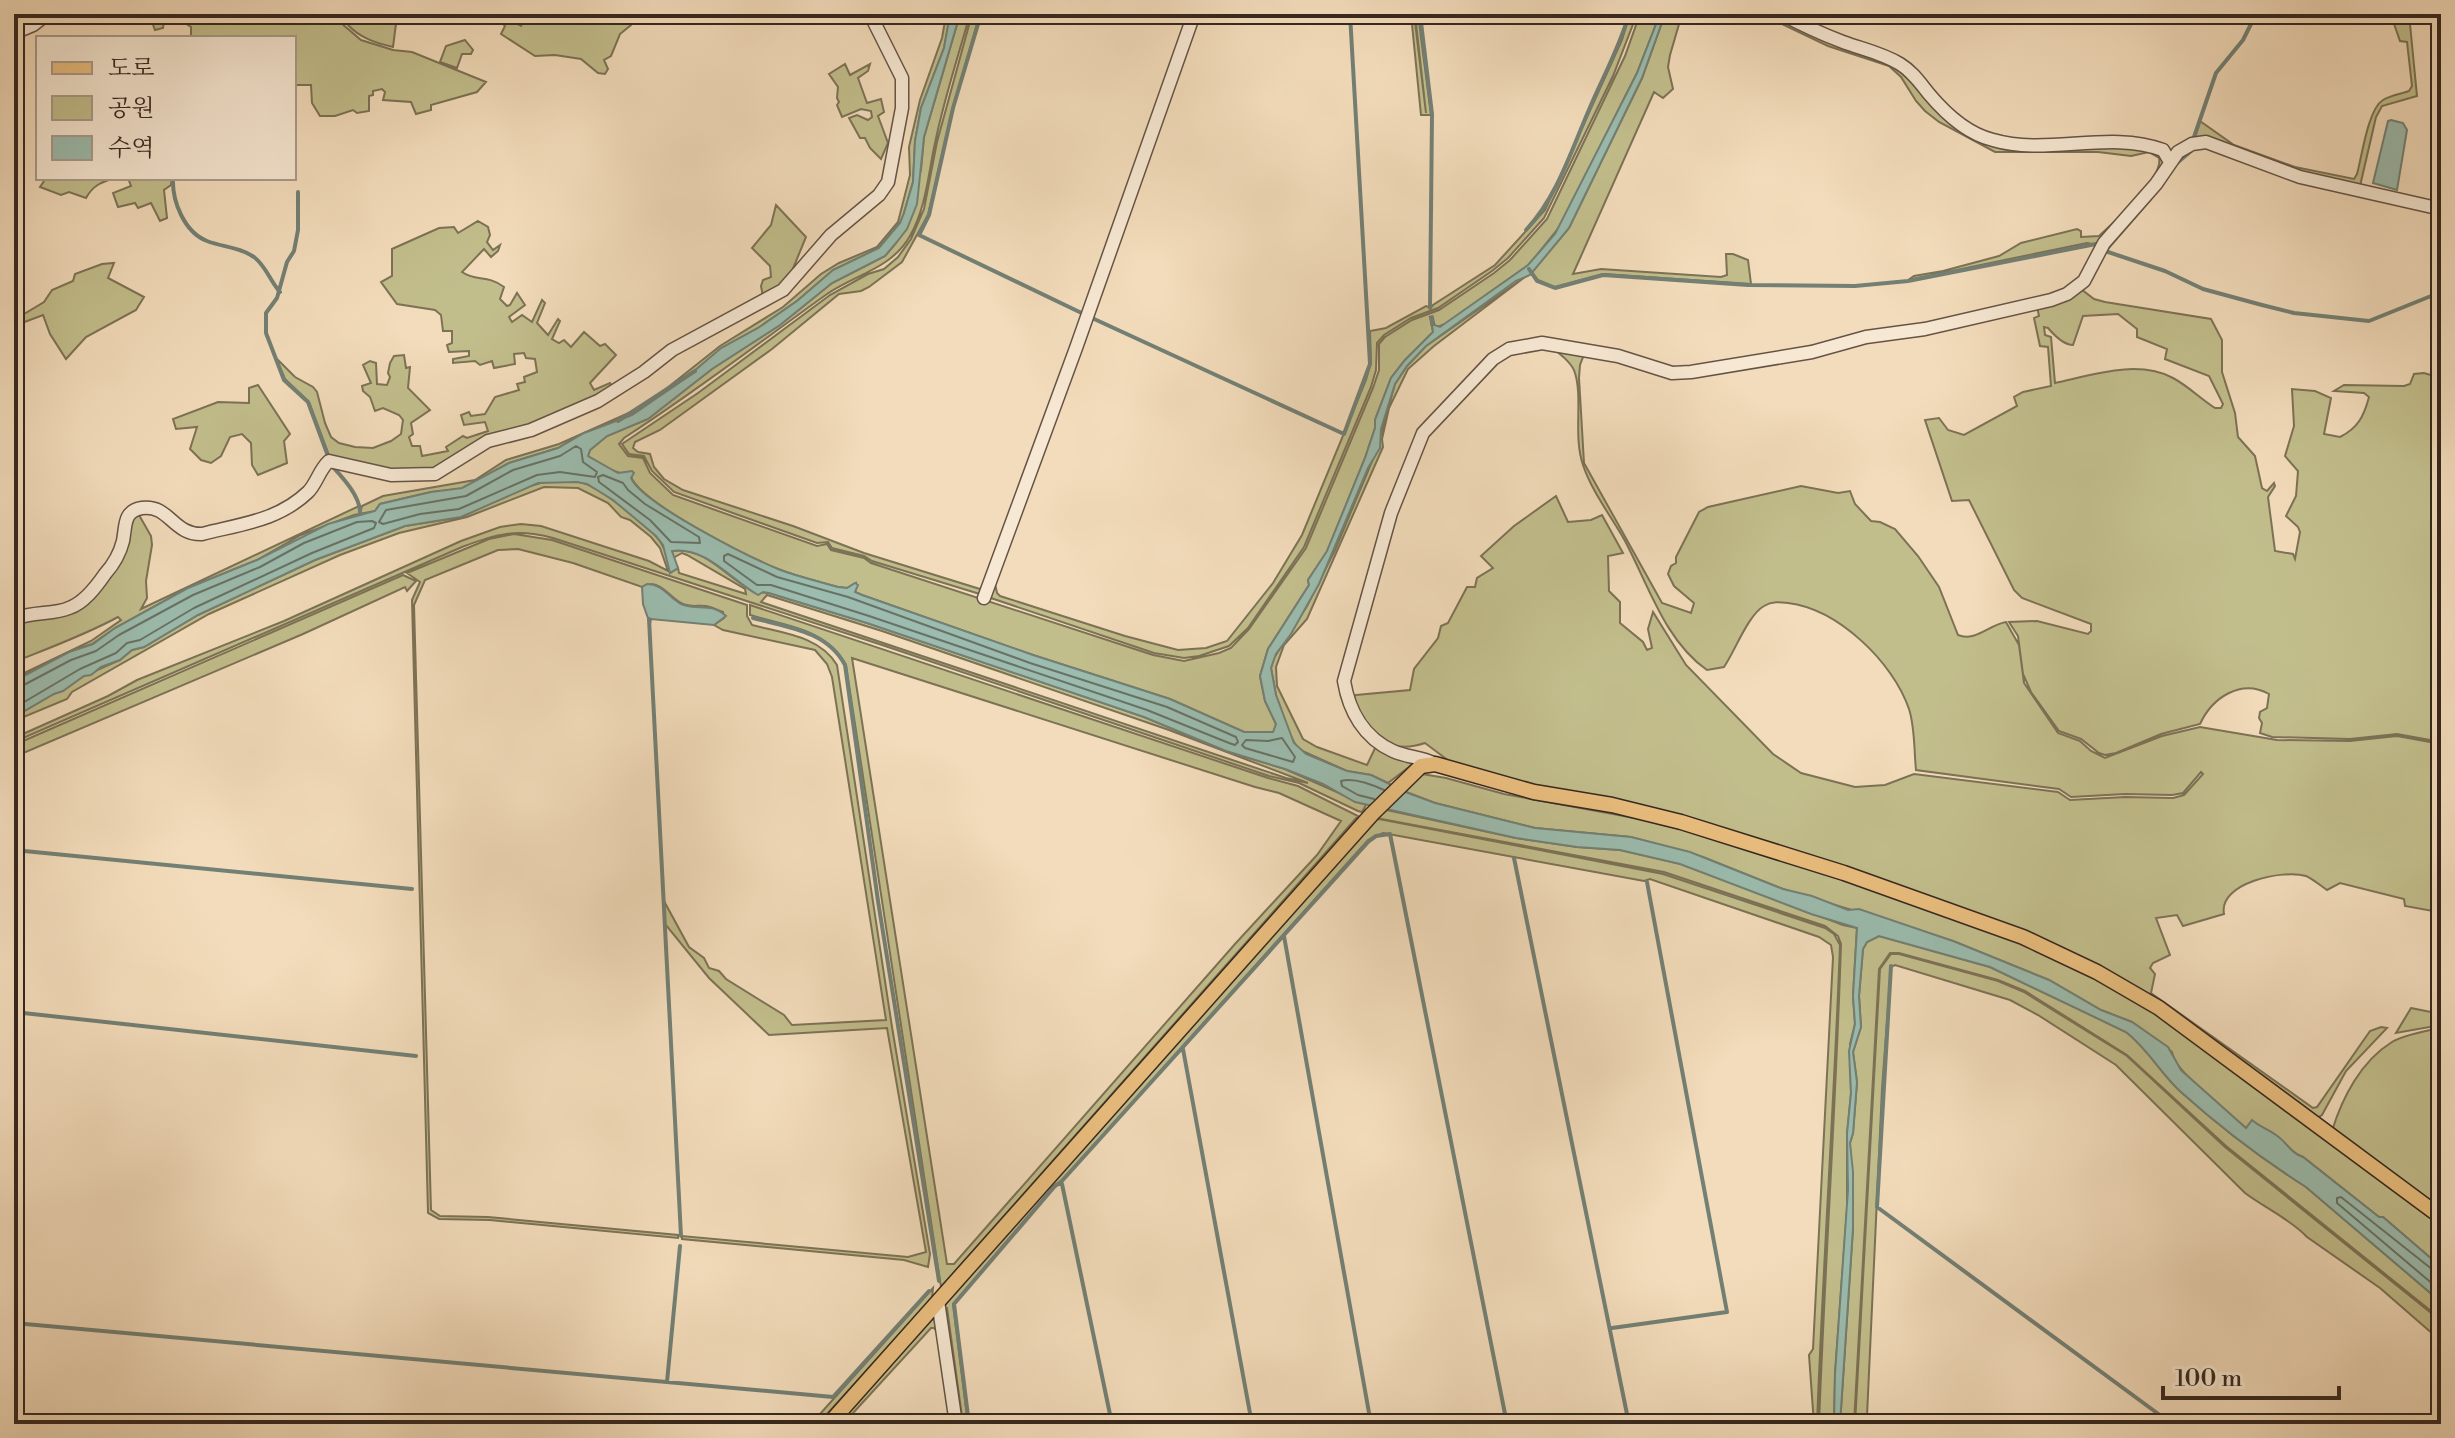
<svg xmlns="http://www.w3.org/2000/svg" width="2455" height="1438" font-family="'Libre Bodoni','Noto Serif KR',serif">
<rect width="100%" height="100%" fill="#f3dcbb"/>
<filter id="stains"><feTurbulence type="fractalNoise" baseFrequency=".0025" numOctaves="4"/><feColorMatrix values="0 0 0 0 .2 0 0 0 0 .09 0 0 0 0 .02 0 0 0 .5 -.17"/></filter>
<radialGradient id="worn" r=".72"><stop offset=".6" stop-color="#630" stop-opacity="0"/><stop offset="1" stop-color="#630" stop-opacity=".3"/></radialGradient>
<path fill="#c2be8c" stroke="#7c7256" stroke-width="2" fill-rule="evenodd" d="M137 14H168L165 16 163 28 155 30 152 22 139 23Z
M180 14H279L289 18H322L341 23 361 40 393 50 412 52 486 82 477 92 431 105V110L416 114 411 102 383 100 385 92 382 89 373 91V95L369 96V111L357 113 353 110 335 116H320L312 103 311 85H294V38H191V27L182 21Z
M353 14H395L393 17 396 24 393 47C376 43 360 38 348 25Z
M494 14H500L521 26 528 14H629L631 25 620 34 611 56 604 60 608 69 605 74 598 73 581 59 555 55 535 56 501 34 505 26Z
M960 14H970C958 57 944 99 935 143 928 175 926 208 910 236 891 269 856 274 827 294 760 342 694 393 624 438L619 444 628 456 643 458 650 473 673 495 817 546 827 544 831 550 864 558 871 563 1153 655 1184 661 1219 653 1231 648 1249 629 1306 548 1373 388 1379 370V344L1385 337 1412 320 1439 310 1494 273 1510 260 1547 219 1625 56 1640 14H1660L1637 73 1561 225 1528 266 1450 322 1435 328 1433 318 1430 317 1433 332 1405 360 1391 378 1375 420V428L1365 458 1327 552 1308 580 1309 585 1268 649 1260 676 1265 701 1276 724 1274 732H1244L1170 699 1033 655 862 595 855 592 856 583 847 588 838 587C818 581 798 577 778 569 749 557 642 504 631 477L606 468 588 456 590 450 607 436 648 419 712 369 780 325 832 283 885 256 896 243 921 170 924 137Z
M972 14H980L953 107 928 215 902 262 869 287 861 291 839 294 772 349 660 430 635 442 633 448 638 452 650 454 654 467 664 479 683 490 793 526 864 553 980 589 988 581 983 595 872 561 864 556 832 548 828 542 817 543 674 492 652 471 644 456 629 454 622 444 698 393 830 295 868 274 884 269 898 257 911 239 924 209 937 142Z
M1411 14H1414L1426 113 1415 14H1418L1431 115H1421Z
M1630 14H1637L1613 76 1544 218 1508 258 1492 271 1438 308 1411 318 1384 335 1377 343 1376 370 1371 387 1304 547 1248 628 1229 646 1199 656 1184 658 1154 653 988 597 994 579 997 593 1000 596 1125 636 1178 650 1206 648 1227 641 1273 583 1302 535 1366 380 1371 362 1370 331 1386 328 1426 306 1431 308 1433 305 1495 265 1545 210 1622 40Z
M1665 14H1682L1670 55 1668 67 1673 89 1663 98 1654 92 1573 274 1601 269 1721 277 1727 275 1726 254H1733L1748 260 1751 284 1603 274 1555 287 1538 280 1532 272 1569 228 1642 78Z
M1761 14H1778L1893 62 1988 141 2153 148 2164 157 2163 168 2097 245 2087 243 1908 280 1914 276 1943 271 1999 256 2021 243 2077 229 2081 231V237L2099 236C2114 222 2164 178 2159 158L2149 152 2131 156 2098 152H1995L1939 122 1925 111 1916 101 1901 77 1889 66 1828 46Z
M2399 14H2409L2417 96 2382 106 2376 117 2360 186 2303 175 2195 138 2200 121 2234 145 2295 167 2354 179 2357 174C2362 156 2368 109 2383 100 2391 95 2401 94 2409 91L2412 86 2407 42 2400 41 2392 18Z
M945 21 949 22 944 48 921 108 915 141 913 182 904 213 900 223 879 248 833 270 797 301 758 328 722 348 686 378 632 415 584 433 558 448 509 463 462 489 431 492 380 504 375 511 354 515 301 535 257 560 188 588 115 628 92 644 69 652 14 681V678L91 641 121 620 118 617C85 635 49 648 14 662V621L62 612 110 571 127 520 139 510V515L151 536 152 545 146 581 147 598 141 609 359 506 361 510 362 506 383 496 475 480 506 460 559 444 631 412 662 392 720 346 783 307 821 274 839 263 877 247 898 222 910 175 909 147 920 100 942 38Z
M465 40 473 50 471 54H462L457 68 440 62 446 46Z
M845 64 850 75 870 64 868 71 858 78 867 103 881 99 884 112 878 116 888 143 881 159 870 148 865 138H860L849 118 857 115 868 120 872 117 871 111 861 109 842 117 837 105 839 102 837 98 838 87 829 74Z
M46 178H117C103 181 93 185 86 198L69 192 61 195 40 187Z
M128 178H172L171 185 164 190 167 218 160 221 151 203 138 208 135 203 118 207 113 193 131 186Z
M776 205 806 237 787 283 763 297 761 286 763 280 771 277 770 266 752 248 771 225Z
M478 221 488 227 490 235 487 242 493 250 500 245 498 251 491 257 484 249 462 272C476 282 487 274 504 287L500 299 507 306 510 305 517 293 525 305 509 317 512 322 522 315 532 322 542 300 545 303 537 323 548 335 558 319 560 321 552 339 559 343 564 340 571 347 584 332 600 346 605 344 616 355 590 383 594 390 610 383 613 388 444 468 412 474 330 458 309 402 285 379 276 358 295 377 313 387 317 392 325 423 331 437 339 443 355 447 373 448 391 441 401 434 403 420 399 415 383 408 375 411 370 397 363 391 362 386 371 383 363 365 370 361 376 363 377 384 387 385 390 377 388 373 390 363 394 356 404 355 406 368 410 367 408 388 430 410 411 423 413 434 409 437 412 446H420L422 456 448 451 446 447 463 436 467 438 488 431 485 422 464 425 461 415 469 412 471 416 485 414 495 397 519 390 517 384 525 382 524 377 537 372 535 359 526 358 524 353 514 354 515 364 494 368 492 361 480 365 475 361 453 363V359L469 356V351L449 352 447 345 452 343V331H443L441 315 435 310 397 304 381 282 392 276V249L439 228 454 227 458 233Z
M114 263 108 278 144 297 136 310 86 337 66 359 50 334 43 315 14 326V320L44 302 52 290 73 281 75 274 102 264Z
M1525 277 1434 346 1408 369 1389 408 1382 439 1383 447 1307 619 1284 645 1276 667 1277 686 1303 739 1317 747 1367 765 1377 744 1422 762 1413 764 1388 783 1371 775 1347 771 1298 749 1290 735 1276 695 1271 668 1274 658 1307 606 1335 550 1376 452 1395 384 1407 366 1426 346Z
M2081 289 2094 299 2105 302 2211 319 2222 340V372L2235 413 2238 437 2255 456 2262 488 2267 491 2274 483 2275 486 2268 497 2275 551 2293 554 2295 559 2300 532 2298 527 2286 516 2296 496 2298 471 2285 456 2294 426 2292 389 2315 391 2331 398 2324 434 2340 437C2358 428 2364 416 2369 397L2364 393 2334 391 2344 385 2404 386 2410 384 2414 374 2424 373 2441 378V742L2397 734 2350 739 2272 737 2260 733 2262 723 2259 718 2260 712 2267 708 2269 694C2241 678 2212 698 2200 724L2161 734 2116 753 2105 755 2099 753 2081 739 2059 731 2031 692 2023 674 2018 636 2009 622 2037 621 2088 634 2091 631V624L2022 598 2014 590 1969 500 1952 501 1925 420 1939 418 1948 430 1964 435 2017 406 2014 397 2023 392 2051 386 2048 347 2040 346 2034 318 2039 316 2037 307ZM2118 314 2137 329V337L2167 349 2165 359 2209 376 2223 404 2221 408H2215C2201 399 2188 386 2173 378 2138 359 2092 375 2055 383L2051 337 2045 335 2044 327 2048 328C2054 335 2064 345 2073 345L2083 316Z
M1550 346 1585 352 1580 365 1579 378 1584 463 1662 603 1691 613 1694 603 1674 586 1668 574 1671 566 1676 563V557L1699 512 1708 507 1801 486 1838 493 1850 491 1855 504 1871 521 1880 522 1895 529 1918 556 1939 587 1958 635C1975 642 1989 625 2006 622L2019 645 2024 683 2058 733 2080 741 2091 751 2105 758 2162 736 2200 727 2277 740 2350 741 2397 736 2441 744V923L2433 921V911L2405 906 2404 899 2340 883 2327 890C2321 886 2313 879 2306 876 2283 869 2218 883 2224 914L2183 926 2177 915 2156 918 2170 955 2153 963 2150 968 2155 974 2151 993 2313 1108 2317 1107 2370 1031 2381 1027 2387 1028 2346 1071 2322 1115 2317 1118 2099 969 1832 866 1453 764 1425 743C1384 757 1370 731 1352 698L1356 695 1410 690 1414 669 1438 638 1441 626 1448 623 1467 587H1475L1477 578 1493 568 1481 556 1514 526 1556 496 1568 522 1591 520 1602 515 1623 553 1608 556 1609 591 1620 602V623L1643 642 1647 650 1652 648 1648 629 1653 612 1686 665 1773 754 1801 773 1855 787 1885 785 1914 774 2058 792 2070 800 2125 797 2173 798 2184 795 2203 774 2201 772 2183 793 2172 795 2125 794 2071 797 2059 789 1916 770C1914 751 1915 727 1909 709 1893 662 1838 609 1788 603 1780 602 1772 601 1764 606 1748 615 1735 651 1724 667L1707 670C1665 641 1648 584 1625 541 1611 516 1592 492 1583 465 1573 436 1583 399 1575 373 1572 362 1558 353 1550 346Z
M258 385 290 434 284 441 287 463 258 475 252 465 251 443 242 434 230 437 221 456 211 463 201 460 190 449 197 427 176 429 173 419 218 402 249 403V388Z
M548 481C560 480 574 479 586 484 601 489 653 529 661 543 666 551 669 563 670 573L678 568 679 573 746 594 745 589 687 555 682 553 673 558 672 551C704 546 725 576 751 590 755 593 763 592 769 593L867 623 1144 717 1226 751 1285 769 1366 805 1362 812 1358 811 1299 783 1269 776 885 646 553 538C516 528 496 534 462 547L14 742V738L108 696 137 680 284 621 461 541 500 527 521 524 541 526 649 561 668 571 660 548 651 537 630 520 621 517 608 503 578 488 544 487 467 517 399 533 340 555 209 614 72 692 67 699 14 721V717L84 676 120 660 132 650 144 647 198 615 315 560 405 526 461 517 523 488ZM767 595 882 631 1169 730 1308 783 1286 778 761 602Z
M514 534 552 540 747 605V616L752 625C782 633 820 636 837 665L892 1027 930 1254 928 1267 904 1260 682 1239V1236L908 1257 926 1252 887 1028 769 1035 709 978 665 924 664 901 689 947 704 958 709 968 719 971 726 979 784 1015 792 1025 886 1020 832 677 827 664 815 650 723 630 714 625 724 618 723 612C718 611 715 608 710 607 701 604 692 608 683 604 669 598 660 577 642 587L573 563 518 549 498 550 425 580 414 605 431 1210 440 1216 488 1217 678 1235V1238L490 1220 439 1219 428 1213 412 600 420 582 407 573 489 539Z
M403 575 416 581 407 591 405 587 303 634 14 757V745Z
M750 605 1268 778 1298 786 1358 816 941 1287 846 665C827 629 786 626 750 615ZM852 658 1255 787 1279 793 1341 821 1317 855 1235 944 954 1264H947Z
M1422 774 1446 778 1504 794 1640 819 1713 837 1873 890 2014 940 2097 978 2151 1010 2441 1226V1267L2383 1217H2379L2303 1157C2278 1149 2280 1125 2247 1129L2194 1084 2175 1062 2172 1052 2132 1022 2101 1010 2049 980 1953 941 1783 889 1703 857 1631 837 1535 828 1435 803 1401 790Z
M1382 809 1516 838 1577 847 1620 850 1681 864 1843 925 1857 928 1853 996 1855 1024 1850 1044 1851 1093 1847 1134V1209L1835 1374 1834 1424H1819C1825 1264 1836 1104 1841 944L1838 936 1825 926 1664 872 1376 818Z
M1379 819 1663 874 1825 928 1834 934 1840 945C1834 1104 1823 1264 1817 1424H1814L1809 1355 1813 1349 1833 957 1831 945 1819 937 1650 879 1644 881 1383 833 1368 840 1061 1182 1055 1185 953 1304 968 1424H963L947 1308 944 1307 943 1303 1374 820Z
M1879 936 1990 967 2126 1032C2148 1049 2161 1074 2181 1092 2220 1127 2262 1159 2306 1187L2441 1302V1319L2226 1146 2127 1055 2025 991 1998 980 1899 953H1890L1879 969 1854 1424H1840L1853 1228 1850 1143 1853 1133 1857 1082 1853 1052 1861 1027 1859 996 1863 949 1867 942Z
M1891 954H1899L1998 981 2024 992 2127 1056 2225 1147 2441 1321V1341L2380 1288 2307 1237C2290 1219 2265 1208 2245 1193L2116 1065 2038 1015 2010 1000 1895 965 1891 967 1882 1089 1867 1416 1868 1424H1855L1880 969Z
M2411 1008 2441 1014V1025L2396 1033Z
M2435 1029 2441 1030V1213L2332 1131C2342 1098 2361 1061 2392 1042 2404 1035 2421 1032 2435 1029Z
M933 1288 932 1298 818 1424H811Z
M933 1319 936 1320 940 1336 934 1328H931L843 1424H835L927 1321Z"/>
<path fill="#9bbcae" stroke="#738075" stroke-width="2" d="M950 14H960L924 137 917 204 907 229 896 243 885 256 832 283 780 325 712 369 648 419 607 436 590 450 588 456 618 473 632 471 634 473 631 478C641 503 749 557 778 569 798 577 818 581 838 587L847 588 855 583 858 585 855 592 862 595 1033 655 1170 699 1244 732H1273L1276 724 1265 701 1260 676 1268 649 1309 585 1308 580 1327 551 1365 458 1375 428V420L1391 378 1405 360 1433 332 1432 324 1440 327 1528 265 1555 234 1637 73 1660 14H1665L1642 78 1569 228 1530 275 1516 281 1426 346 1407 366 1395 384 1381 429 1380 448 1368 468 1319 584 1291 634 1276 654 1271 668 1276 695 1294 743 1306 754 1347 771 1371 775 1408 793 1435 803 1535 828 1631 837 1690 852 1783 889 1812 896 1848 910 1859 909 1953 941 2049 980 2101 1010 2132 1022 2168 1047 2181 1070 2246 1128 2252 1120C2260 1127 2268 1129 2276 1135 2287 1142 2290 1153 2303 1157L2379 1217H2383L2441 1267V1302L2306 1187C2262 1159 2220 1127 2181 1092 2161 1074 2148 1049 2126 1032L1990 967 1879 936 1867 942 1863 949 1859 996 1861 1027 1853 1052 1857 1082 1853 1133 1850 1143 1853 1172V1228L1840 1424H1834L1835 1374 1848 1190 1847 1134 1851 1093 1849 1051 1855 1024 1853 996 1857 928 1811 914 1680 864 1620 850 1577 847 1516 838 1355 802 1323 784 1285 769 1226 751 1144 717 867 623 769 593 763 592 758 595C731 580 706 546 672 551L678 568 670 573 663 545 656 536 613 500 587 484 577 482 538 483 461 517 405 526 315 560 198 615 144 647 132 650 120 660 101 667 91 675 84 676 63 691 54 694 14 717V681L69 652 93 644 115 628 188 588 257 560 328 524 375 511 380 504 431 492 462 488 509 463 558 448 584 433 632 415 686 378 721 348 758 328 797 301 833 270 879 248 900 223 904 213 913 182 915 141 921 108 944 48Z
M2391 120 2403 123 2407 130 2397 190 2373 183 2388 121Z
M647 584C663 584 668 597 681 604 697 611 711 602 726 616L714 625 651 619 650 624 643 604 642 587Z"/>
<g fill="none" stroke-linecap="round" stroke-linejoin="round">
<path stroke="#687266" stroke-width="2" d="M576 446 581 449 583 462 597 472 595 477 560 472 537 475 459 509 420 514 383 524 379 522 386 510 466 496 513 470 560 456Z
M603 475 623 483 628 490 645 504 699 537 700 543 671 542 650 520 599 482 598 477Z
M728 554 777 577 848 597 1030 663 1167 707 1236 737 1238 742 1235 745 1229 743 1147 710 869 616 771 585H757L724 561V556Z
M14 688 20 687 71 660 96 651 119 635 193 595 260 567 304 543 357 522 372 521 376 523 374 528 312 553 194 608 140 640 127 643 116 653 80 669 14 708
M1282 738 1295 757 1293 762 1245 748 1242 745 1246 740 1268 741Z
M1374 799 1358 795 1342 786 1341 781C1354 777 1371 784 1384 790
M2441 1272 2433 1270 2341 1197 2337 1198V1203L2441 1291"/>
<path stroke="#738075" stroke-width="4" d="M981 14 953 108 929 215 919 235 1092 318 1344 434 1370 364 1350 14
M1420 14 1432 114 1430 308
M2194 137 2216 73 2243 40 2256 14
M2177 163 2191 151
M173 178C172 201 184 232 207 241 222 247 240 247 254 257 266 266 270 281 280 292
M298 192V230L294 251 287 262 277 298 266 313V333L284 380 308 402 328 456
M2150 199 2105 251 2165 271 2203 289 2262 305 2294 313 2369 321 2441 292
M1526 230C1558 196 1572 148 1591 105 1604 75 1620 46 1629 14
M1529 269 1537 281 1555 288 1603 275 1748 285 1855 286 1908 281 2096 244
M1432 317V324
M618 421 695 371
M332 466C343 478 361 497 360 514
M753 618C787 627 827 631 845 665L878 901 939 1281
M649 619 681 1236
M14 850 412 889
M1514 858 1629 1424
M1284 936 1371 1424
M1891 966 1877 1207 2172 1424
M14 1012 416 1056
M1183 1049 1252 1424
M1062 1184 1112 1424
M14 1323 833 1397 929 1291
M1612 1328 1727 1312 1647 882
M667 1382 680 1246
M969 1424 954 1304 1055 1186 1061 1182 1369 841 1376 836 1390 834 1507 1424"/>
<defs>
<path id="minor" d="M1782 14C1802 25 1822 34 1843 42 1862 49 1882 53 1900 64 1913 72 1920 83 1929 94 1945 113 1968 134 1993 140 2047 156 2109 130 2163 150L2170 162
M14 33 33 25 47 14
M984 598 1076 348 1194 14
M14 619C34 611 53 615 69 608 84 603 96 587 105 574 113 565 120 553 123 541 126 526 123 511 142 508 169 504 173 535 202 534 240 524 278 521 308 492 317 483 319 470 329 461L391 475 435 474 488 441 531 430 598 401 644 372 672 350 783 290 831 235 879 195 888 182 902 108V78L870 14
M1435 764C1421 756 1408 758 1393 751 1364 738 1349 711 1344 681L1391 513 1423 433 1493 359 1509 349 1542 343 1618 356 1672 373 1691 372 1812 352 1866 337 1925 329 2051 300 2067 294 2084 281 2104 243 2156 184 2178 152 2192 144 2206 142 2300 177 2441 209
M938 1301 956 1424"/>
<path id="major" d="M829 1424 1372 814 1421 766 1435 764 1534 792 1612 805 1681 822 1844 873 2023 937 2097 972 2159 1008 2441 1217"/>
</defs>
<use href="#minor" stroke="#655446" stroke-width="15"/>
<use href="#major" stroke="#36271f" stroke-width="17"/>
<use href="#minor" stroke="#f7e8d3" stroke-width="12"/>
<use href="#major" stroke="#eabe7e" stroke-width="14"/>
</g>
<rect width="2455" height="1438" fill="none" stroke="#f3dcbb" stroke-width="48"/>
<rect x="16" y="16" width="2423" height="1406" fill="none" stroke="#36271f" stroke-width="4"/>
<rect x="24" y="24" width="2407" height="1390" fill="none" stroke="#36271f" stroke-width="2"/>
<rect x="36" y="36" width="260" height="144" fill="#f7e8d3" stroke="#aa9b8b" stroke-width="2"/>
<rect x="52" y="62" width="40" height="12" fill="#eabe7e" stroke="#aa9b8b" stroke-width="2"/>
<text x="108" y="76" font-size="24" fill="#36271f">도로</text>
<rect x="52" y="96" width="40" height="24" fill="#c2be8c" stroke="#aa9b8b" stroke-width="2"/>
<text x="108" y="116" font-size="24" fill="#36271f">공원</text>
<rect x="52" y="136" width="40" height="24" fill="#9bbcae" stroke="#aa9b8b" stroke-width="2"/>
<text x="108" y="156" font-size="24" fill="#36271f">수역</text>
<path d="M2163 1386v12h176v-12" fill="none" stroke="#36271f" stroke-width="4"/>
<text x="2175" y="1386" font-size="24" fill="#36271f" stroke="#f7e8d3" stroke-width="6" paint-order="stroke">100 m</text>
<rect width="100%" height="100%" filter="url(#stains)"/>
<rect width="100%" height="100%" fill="url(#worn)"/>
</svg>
